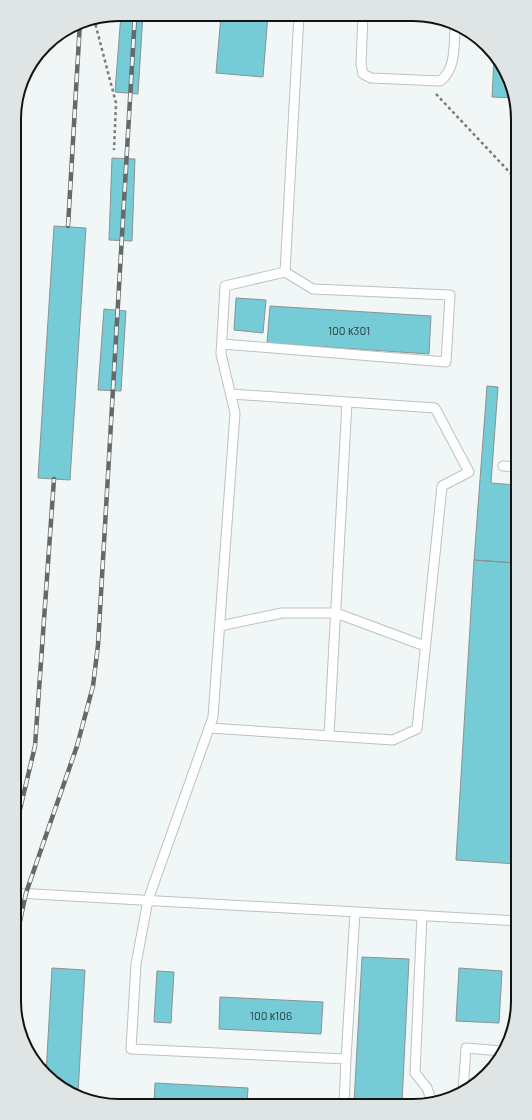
<svg xmlns="http://www.w3.org/2000/svg" width="532" height="1120" font-family="Barlow,sans-serif">
<rect width="100%" height="100%" fill="#f1f7f6"/>
<path fill="#75cbd6" stroke="#8c9292" d="M121 14H143L138 94 115 92Z
M221 15H268L263 77 216 73Z
M494 59 514 92V98L492 97Z
M112 158 135 159 132 241 109 240Z
M54 226 86 228 70 480 38 478Z
M236 298 266 300 263 333 234 330Z
M270 306 431 316 429 354 267 343Z
M104 309 126 311 121 391 98 390Z
M515 374 516 445 511 444Z
M487 386 498 387 491 483 516 485V563L474 560Z
M474 560 516 563 517 864 456 860Z
M362 957 409 959 402 1103H354Z
M52 968 85 970 78 1094 50 1080 46 1074Z
M459 968 502 971 499 1023 456 1021Z
M157 971 174 972 171 1023 154 1022Z
M220 997 323 1002 321 1034 219 1029Z
M155 1083 248 1088 247 1103 154 1104Z"/>
<g fill="none" stroke-linecap="round" stroke-linejoin="round">
<defs>
<path id="service" d="M299 15 285 272 225 286 221 354 235 413 213 717 148 900 136 964 131 1049 346 1059 355 912
M363 16 361 64 363 74 371 78 440 81C456 70 454 45 455 27
M222 344 446 362 450 295 313 289 285 272
M503 466 516 467
M220 626 282 613H336L425 646
M209 728 393 740 417 729 442 486 469 472 435 408 231 394
M329 736 347 402
M17 893 517 921
M422 915 415 1073 427 1088 432 1102
M463 1092 466 1048 502 1051
M344 1103 346 1059"/>
</defs>
<use href="#service" stroke="#bcc2c1" stroke-width="11"/>
<path stroke="#777b7a" stroke-width="2.5" stroke-dasharray="3 3" stroke-linecap="butt" d="M94 19 116 103 114 150
M436 94 515 178"/>
<use href="#service" stroke="#fff" stroke-width="9"/>
<defs>
<path id="rail" d="M68 226 80 22
M17 822 35 746 54 479
M17 935 26 893 77 746 93 686 98 645 135 14"/>
</defs>
<use href="#rail" stroke="#656968" stroke-width="4.5"/>
<use href="#rail" stroke="#f1f7f6" stroke-width="3" stroke-dasharray="9" stroke-linecap="butt"/>
</g>
<g text-anchor="middle" dominant-baseline="central" stroke-width="3" stroke-linejoin="round" paint-order="stroke">
<g font-size="12" fill="#2b4244">
<text x="349" y="330">100 к301</text>
<text x="271" y="1015">100 к106</text>
</g>
</g>
<path d="M0 0H532V1120H0ZM119 21H413A98 98 0 0 1 511 119V1001A98 98 0 0 1 413 1099H119A98 98 0 0 1 21 1001V119A98 98 0 0 1 119 21Z" fill="#dfe5e4" fill-rule="evenodd"/>
<path fill="none" stroke="#121413" stroke-width="2" d="M119 21H413A98 98 0 0 1 511 119V1001A98 98 0 0 1 413 1099H119A98 98 0 0 1 21 1001V119A98 98 0 0 1 119 21Z"/>
</svg>
